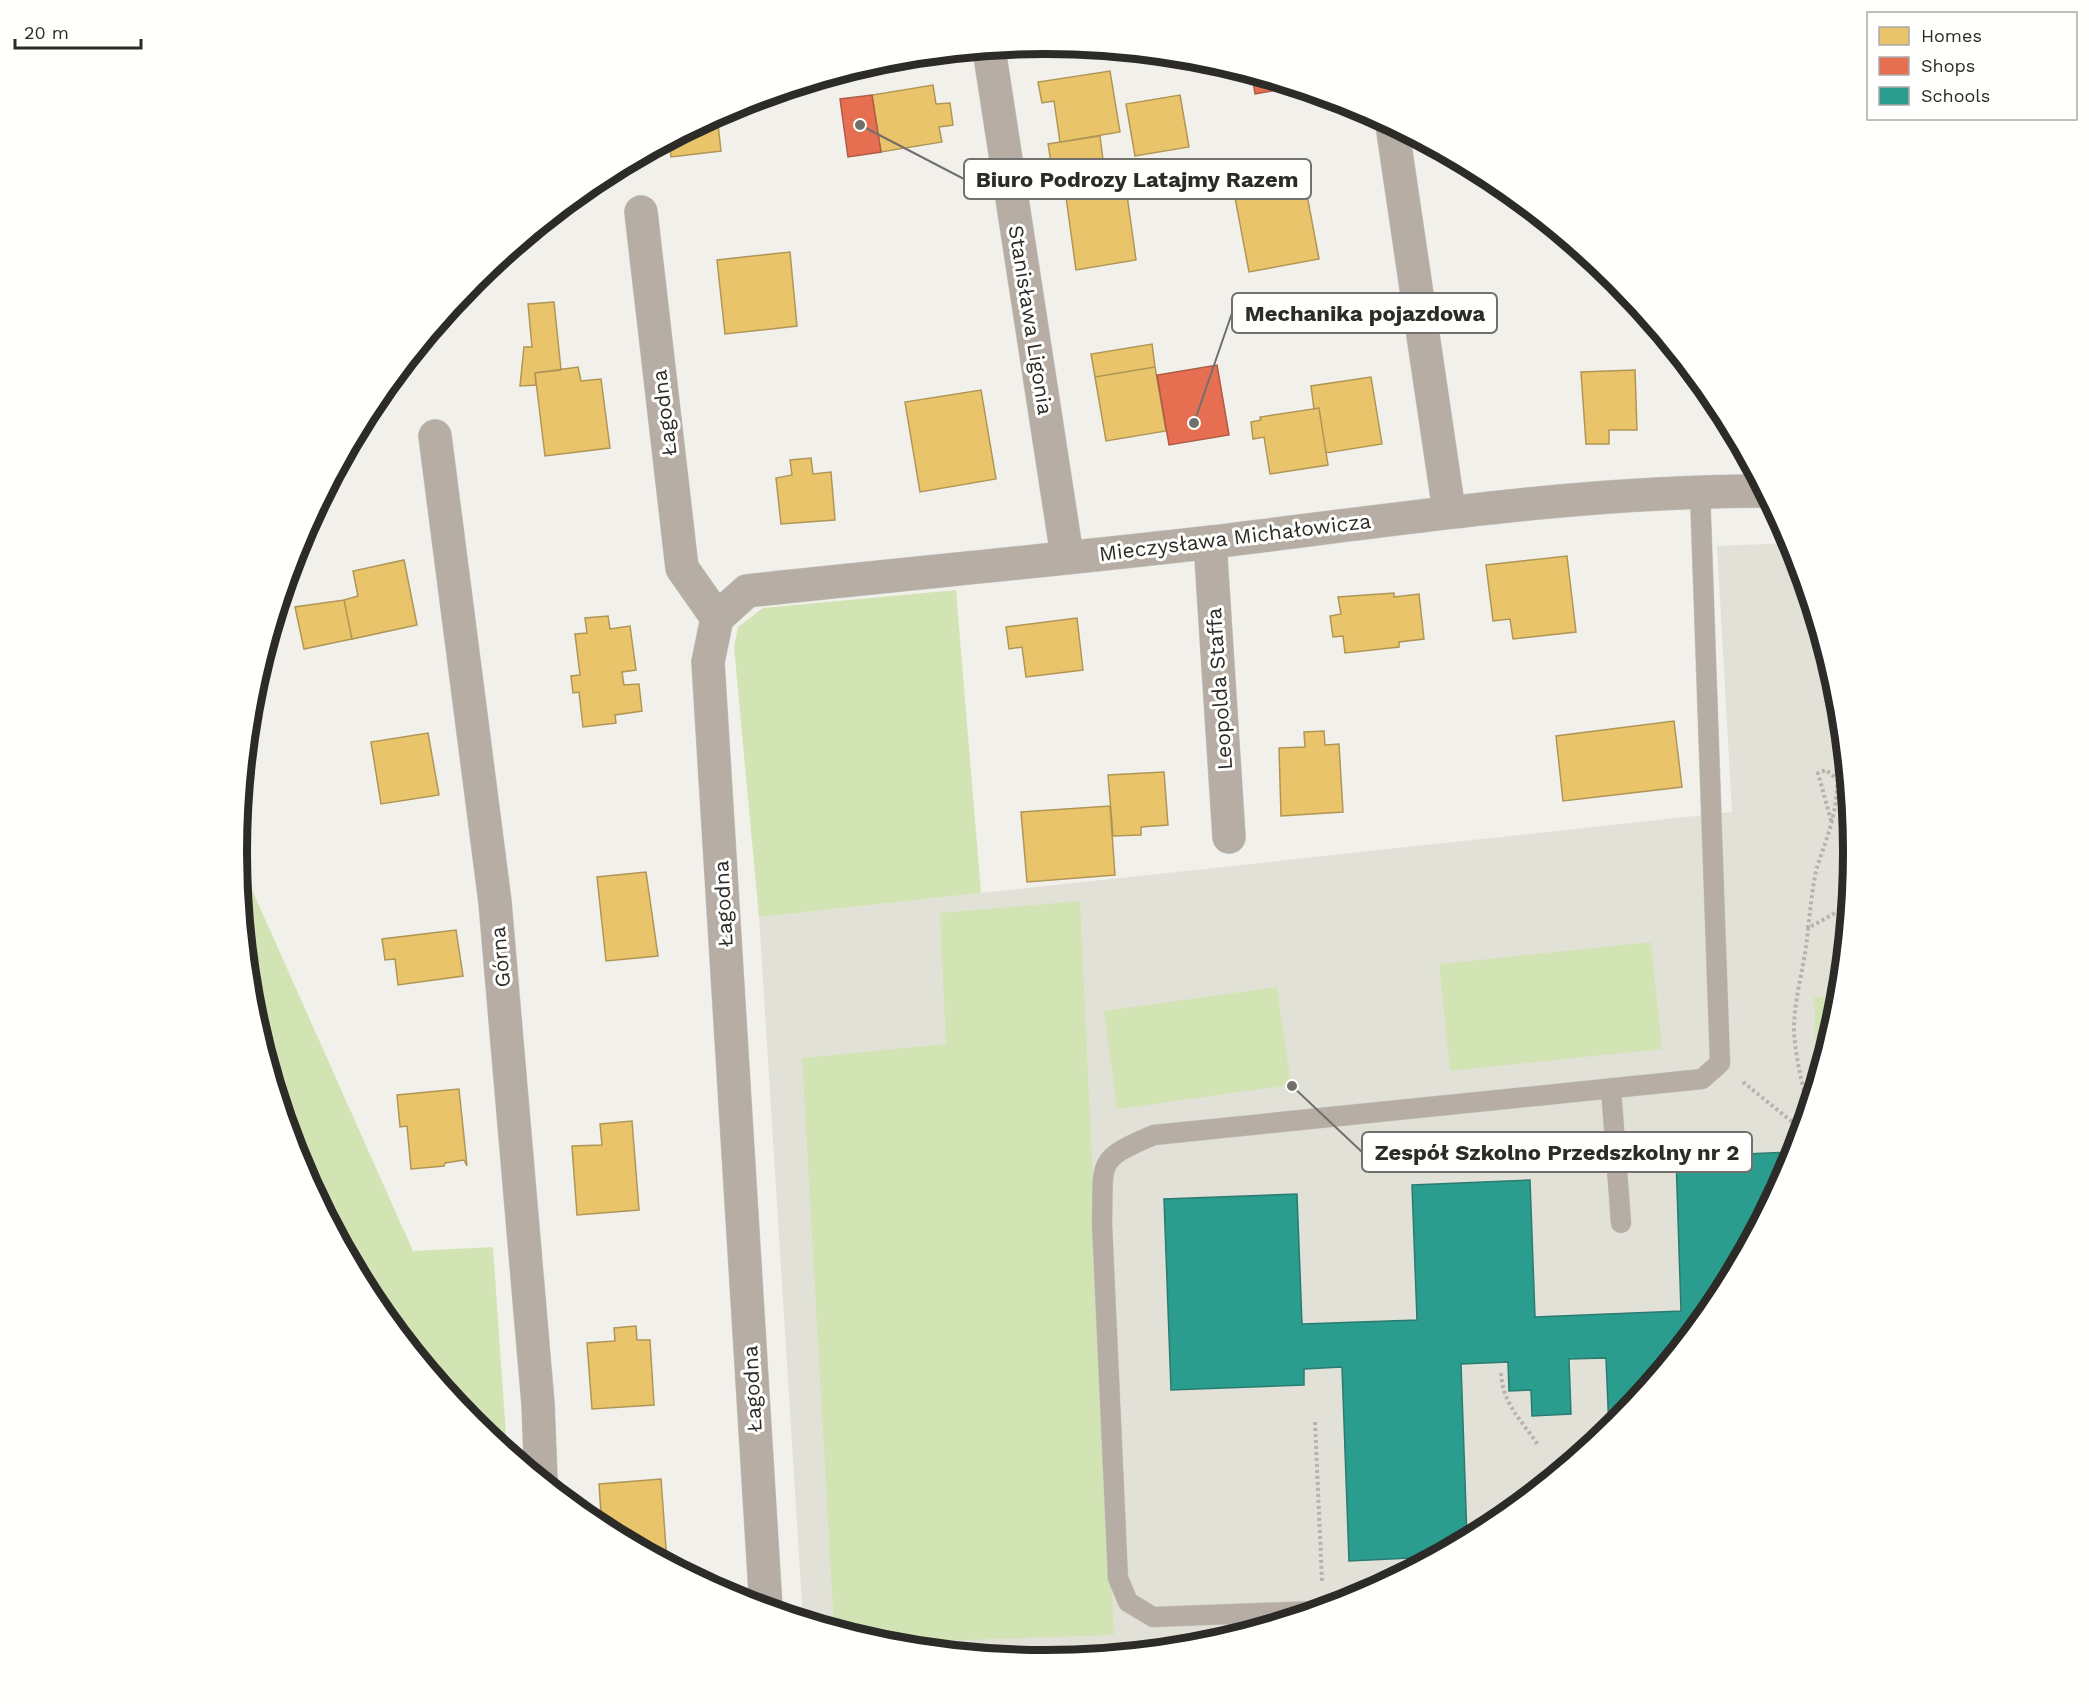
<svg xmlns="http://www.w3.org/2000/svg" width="2089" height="1704" font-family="'Work Sans',sans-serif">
<rect width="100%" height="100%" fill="#f1f0eb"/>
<path fill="#e2e1d7" d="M1792 543 1838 695 1853 852 1837 1010 1791 1162 1717 1301 1616 1424 1493 1524 1354 1599 1202 1645 1096 1655 1005 1657 886 1645 803 1619 759 917 1732 812 1717 546Z"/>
<path fill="#d2e4b4" d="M956 590 981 893 759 917 734 647 738 627 763 608Z
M236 854 413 1251 493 1247 507 1451 473 1423 372 1301 297 1161 251 1009Z
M1080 901 1114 1635 880 1643 834 1629 802 1058 946 1044 940 913Z
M1651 942 1662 1049 1450 1071 1439 964Z
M1277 987 1291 1085 1117 1109 1104 1011Z
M1839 996 1837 1010 1817 1079 1814 997Z"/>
<path fill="#e9c46a" stroke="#b09656" stroke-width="1.5" d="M1110 71 1120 132 1060 142 1054 101 1042 103 1038 82Z
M933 85 936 104 950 103 953 125 939 127 942 142 881 152 872 95Z
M1180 95 1189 147 1135 156 1126 104Z
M717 115 721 151 671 157 669 141Z
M1100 136 1103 160 1052 168 1048 144Z
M1301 163 1319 259 1249 272 1231 176Z
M1126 188 1136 260 1076 270 1066 197Z
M790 252 797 326 725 334 717 260Z
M554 302 561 370 535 373 536 385 520 386 524 347H532L528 304Z
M1152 344 1155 367 1095 377 1091 354Z
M578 367 581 381 601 379 610 448 545 456 535 373Z
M1155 367 1166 431 1106 441 1095 377Z
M1635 370 1637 430H1609V444H1586L1581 372Z
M1371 377 1382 444 1326 453 1319 408 1314 409 1311 386Z
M981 390 996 479 920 492 905 402Z
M1319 408 1328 465 1270 474 1264 437 1253 439 1251 422 1261 420 1260 417Z
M811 458 813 474 831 472 835 520 781 524 776 478 792 475 790 460Z
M1567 556 1576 632 1513 639 1510 619 1493 621 1486 565Z
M404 560 417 625 352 639 344 600 358 596 353 571Z
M1394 593V597L1419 594 1424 639 1399 642V647L1345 653 1343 636 1333 637 1330 616 1341 614 1338 597Z
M344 600 352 639 304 649 295 607Z
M608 616 610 629 630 626 636 670 622 672 624 685 639 684 642 711 615 715 616 723 583 727 579 692 573 693 571 676 580 675 575 634 587 633 585 618Z
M1077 618 1083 670 1026 677 1022 647 1009 649 1006 627Z
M1674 721 1682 787 1563 801 1556 736Z
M1324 731 1325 745 1339 744 1343 812 1281 816 1279 748 1305 747 1304 732Z
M428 733 439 795 381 804 371 742Z
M1164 772 1168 825 1141 827V835L1113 836 1108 775Z
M1110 806 1115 875 1027 882 1021 812Z
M646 872 658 956 606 961 597 877Z
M456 930 463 976 398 985 395 959 385 960 382 939Z
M459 1089 467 1166 464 1160 445 1163 444 1166 411 1169 407 1126 400 1127 397 1095Z
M632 1121 639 1210 577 1215 572 1146 602 1145 600 1124Z
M636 1326 637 1340H650L654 1405 592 1409 587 1343 615 1341 614 1328Z
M661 1479 667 1562 602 1528 599 1484Z"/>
<path fill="#e76f51" stroke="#af5b45" stroke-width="1.5" d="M1252 74 1294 87 1255 94Z
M872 95 881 152 848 157 840 99Z
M1217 365 1229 435 1169 445 1157 375Z"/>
<path fill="#2a9d8f" stroke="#2b7b70" stroke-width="1.5" d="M1794 1152 1791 1162 1717 1301 1609 1430 1606 1358 1569 1359 1571 1414 1532 1416 1531 1390 1509 1391 1508 1362 1461 1364 1467 1538 1432 1557 1349 1561 1342 1367 1304 1369V1385L1171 1390 1164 1199 1297 1194 1302 1324 1417 1320 1412 1185 1530 1180 1535 1317 1681 1311 1676 1157Z"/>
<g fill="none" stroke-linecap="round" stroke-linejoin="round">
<defs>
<path id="service" d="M1611 1088 1621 1223
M1315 1611 1153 1617 1128 1602 1118 1578 1102 1223C1104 1162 1094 1160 1154 1135L1702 1079 1720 1063 1700 491"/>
<path id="minor" d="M989 49 1067 556
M1392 125 1449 511
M641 212 682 568 717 618 708 662 766 1608
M435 436 495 902 538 1404 541 1480
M1210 542 1229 837
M717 618 747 591C902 574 1057 560 1212 542 1395 520 1579 491 1764 491"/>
</defs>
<use href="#service" stroke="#cdccc9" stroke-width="21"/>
<use href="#minor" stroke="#cdccc9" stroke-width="34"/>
<path stroke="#b7b2ab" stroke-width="4" stroke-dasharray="3 3" stroke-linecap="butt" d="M1808 928C1811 908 1812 884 1818 864 1828 835 1838 810 1837 779L1826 770 1818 773 1832 824
M1743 1082 1801 1129
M1808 1108C1802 1082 1795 1056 1794 1030 1794 996 1806 962 1808 928L1848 906
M1501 1373C1503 1405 1521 1419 1538 1445
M1315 1422 1322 1581"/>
<use href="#service" stroke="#b6aea4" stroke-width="20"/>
<use href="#minor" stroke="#b6aea4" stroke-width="33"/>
</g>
<g text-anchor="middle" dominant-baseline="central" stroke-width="6" stroke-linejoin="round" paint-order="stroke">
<g font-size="21" fill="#2c2b28" stroke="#fffffd">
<text transform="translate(1031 320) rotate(81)">Stanisława Ligonia</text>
<text transform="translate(664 413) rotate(-97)">Łagodna</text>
<text transform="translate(1235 537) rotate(-7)">Mieczysława Michałowicza</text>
<text transform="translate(1219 689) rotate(-94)">Leopolda Staffa</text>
<text transform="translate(723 904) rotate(-93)">Łagodna</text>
<text transform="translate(500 957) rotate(-95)">Górna</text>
<text transform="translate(752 1389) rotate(-93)">Łagodna</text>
</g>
</g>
<path d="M0 0H2089V1704H0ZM247 852a798 798 0 1 1 1596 0a798 798 0 1 1-1596 0Z" fill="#fffffd" fill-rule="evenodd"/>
<path fill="none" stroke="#2c2b28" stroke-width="8" d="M247 852a798 798 0 1 1 1596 0a798 798 0 1 1-1596 0Z"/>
<path fill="none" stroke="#71706c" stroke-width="2" d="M860 125L964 179M1194 423L1232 313M1292 1086L1362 1152"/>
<g fill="#71706c" stroke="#fffffd" stroke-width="2">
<circle cx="860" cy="125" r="6"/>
<circle cx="1194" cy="423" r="6"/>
<circle cx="1292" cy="1086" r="6"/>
</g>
<g fill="#fffffd" stroke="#71706c" stroke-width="2">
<rect x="964" y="159" width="347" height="40" rx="6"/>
<rect x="1232" y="293" width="265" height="40" rx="6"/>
<rect x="1362" y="1132" width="390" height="40" rx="6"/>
</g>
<g font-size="22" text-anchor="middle" font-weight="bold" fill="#2c2b28">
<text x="1137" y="187">Biuro Podrozy Latajmy Razem</text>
<text x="1365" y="321">Mechanika pojazdowa</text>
<text x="1557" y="1160">Zespół Szkolno Przedszkolny nr 2</text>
</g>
<rect x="1867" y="12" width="210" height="108" fill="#fffffd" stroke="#abaaa8" stroke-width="1.5"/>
<rect x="1879" y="27" width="30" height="18" fill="#e9c46a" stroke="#abaaa8" stroke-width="1.5"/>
<text x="1921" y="42" font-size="18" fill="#2c2b28">Homes</text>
<rect x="1879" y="57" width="30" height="18" fill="#e76f51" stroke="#abaaa8" stroke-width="1.5"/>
<text x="1921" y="72" font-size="18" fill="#2c2b28">Shops</text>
<rect x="1879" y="87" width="30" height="18" fill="#2a9d8f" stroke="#abaaa8" stroke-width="1.5"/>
<text x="1921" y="102" font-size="18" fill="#2c2b28">Schools</text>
<path d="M15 39v9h126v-9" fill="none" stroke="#2c2b28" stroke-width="3"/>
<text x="24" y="39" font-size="18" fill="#2c2b28" stroke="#fffffd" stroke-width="4.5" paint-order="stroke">20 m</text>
</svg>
